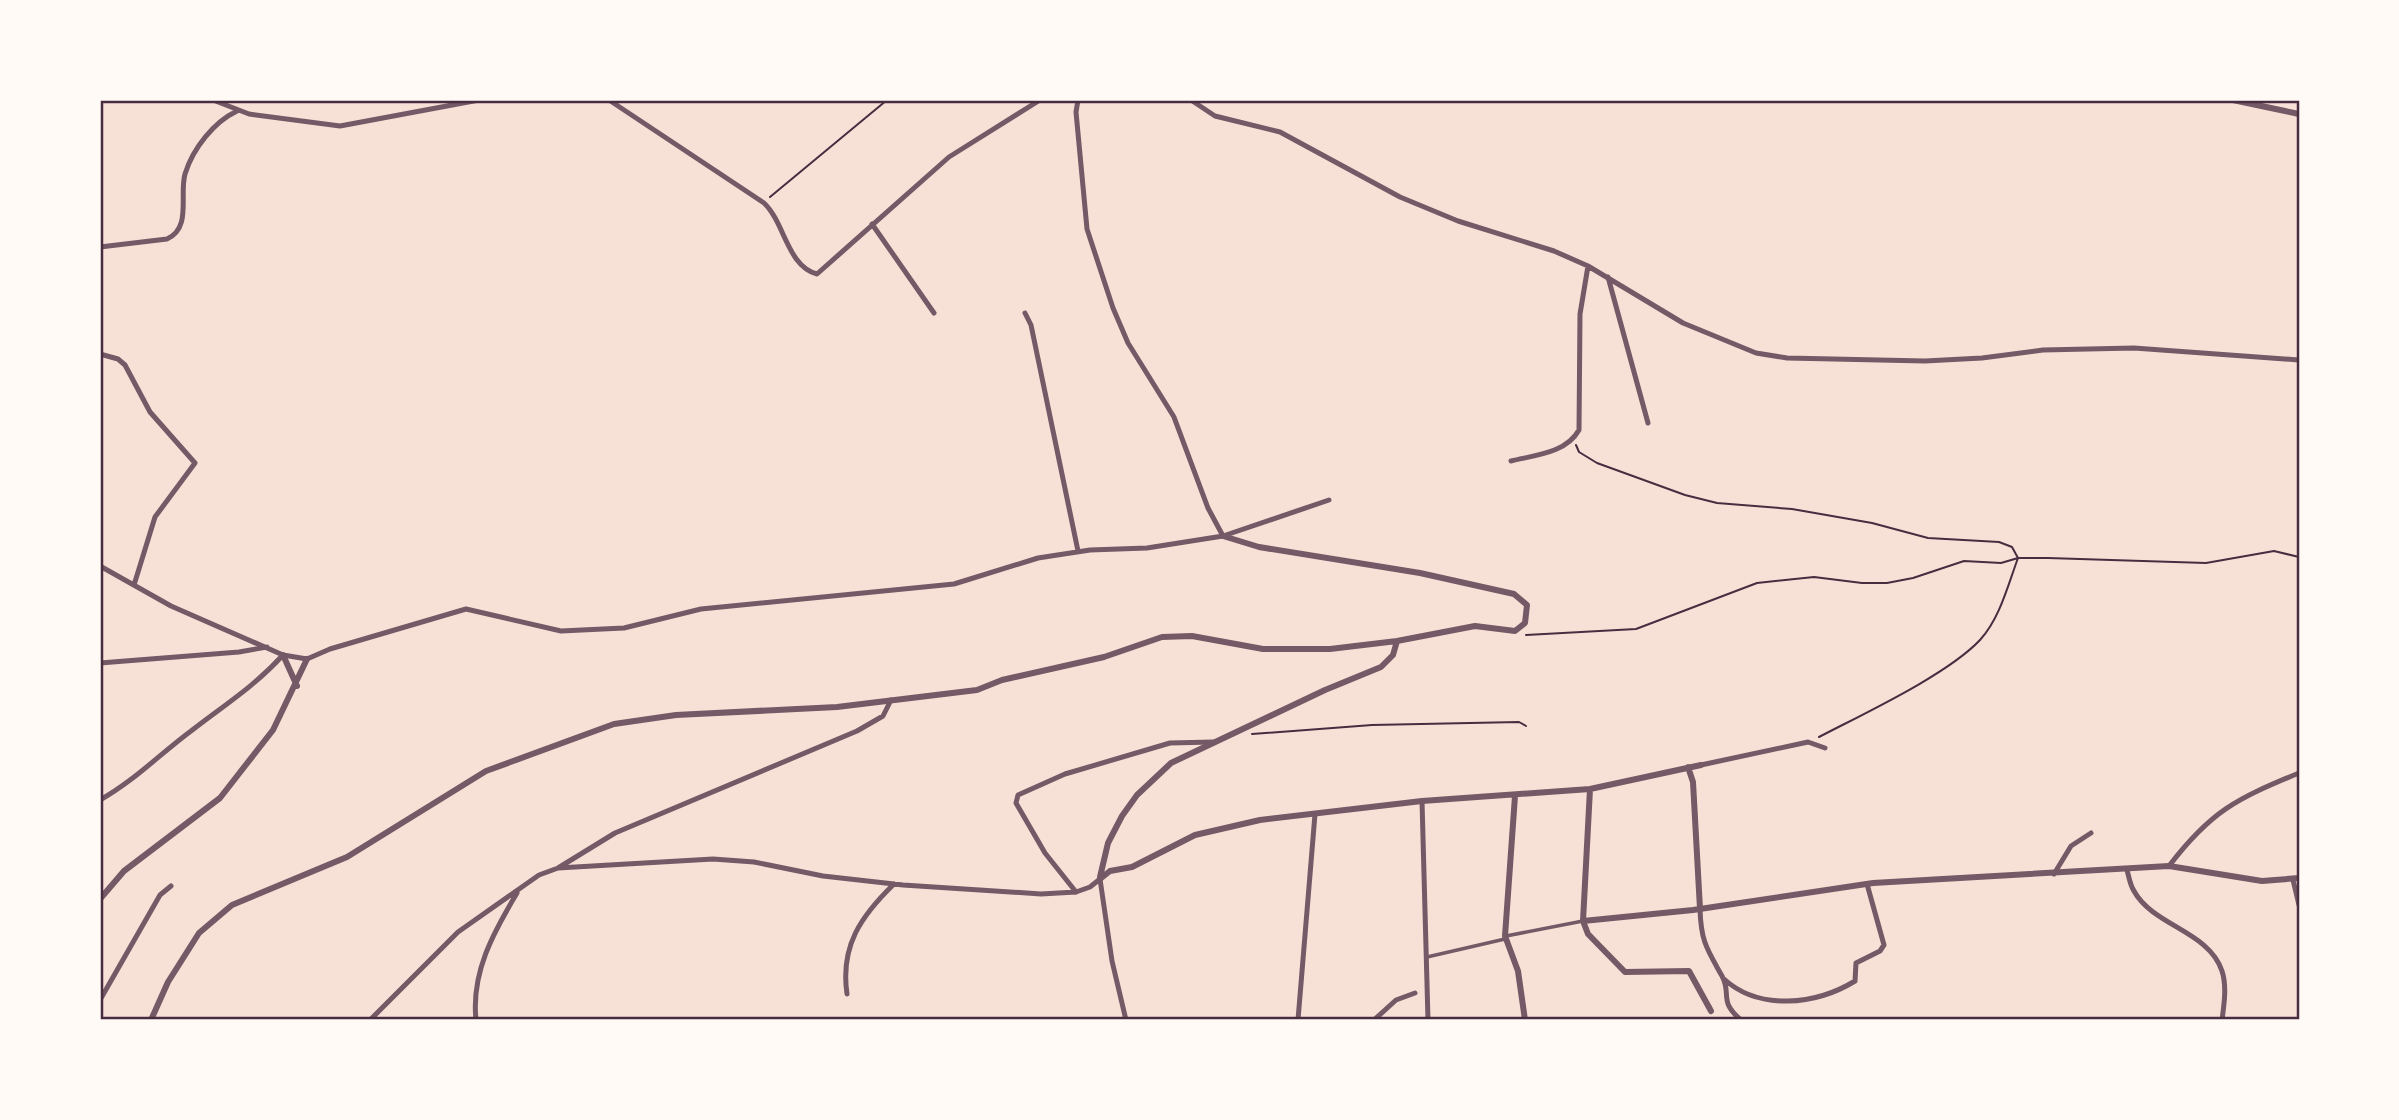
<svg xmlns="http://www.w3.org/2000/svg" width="2399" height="1120" font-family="'Public Sans',sans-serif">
<rect width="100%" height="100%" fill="#f7e1d7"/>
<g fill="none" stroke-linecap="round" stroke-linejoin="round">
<path stroke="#4a2c40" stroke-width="2" d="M770 197 887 100
M1576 445 1579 452 1597 463 1685 495 1717 503 1792 509 1872 523 1928 538 1999 542 2012 547 2018 558C2008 585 2000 618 1980 640 1947 675 1863 714 1819 737
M1526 635 1636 629 1757 583 1814 577 1862 583H1887L1913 578 1964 561 2001 563 2018 558H2048L2206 563 2274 551 2299 557
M1252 734 1372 725 1519 722 1526 726"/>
<path stroke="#755966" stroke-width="3.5" d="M1506 936 1583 921
M1427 957 1505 939"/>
<path stroke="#755966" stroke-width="5" d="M213 100 249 114 340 126 479 100
M609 100 764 203C785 223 787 266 817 274L949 157 1040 100
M1078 100 1076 112 1087 229 1113 308 1128 343 1174 417 1208 508 1223 536
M1191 100 1215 116 1280 132 1400 197 1458 221 1554 251 1588 266 1683 323 1756 353 1787 358 1925 361 1982 358 2043 350 2134 348 2299 360
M872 224 934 313
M100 247 167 239C192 228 179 195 185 174 193 148 214 122 237 111
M1608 277 1648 423
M1025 313 1031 325 1078 551
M100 354 118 359 125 365 150 412 195 463 155 517 134 585
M1511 461C1536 455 1566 453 1579 430L1580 314 1588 266
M100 566 171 606 283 655 307 659 330 649 466 609 561 631 624 628 701 609 954 584 1038 558 1090 550 1147 548 1223 536 1329 500
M100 663 239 652 267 647
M1701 765 1808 742 1825 748
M100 800C134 781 160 754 191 731 223 706 255 686 283 655
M1422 801 1428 1020
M2169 866C2211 811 2236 799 2299 773
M558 868 615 833 857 731 883 716 891 700
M2127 870C2129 877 2130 885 2134 891 2153 926 2209 931 2222 971 2227 986 2224 1005 2222 1020
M2054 874 2071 846 2091 833
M1100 879 1112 961 1126 1020
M2293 880 2299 905
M1076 892 1045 853 1016 803 1018 795 1065 774 1170 743 1213 742
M1700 909C1701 942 1707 949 1722 976 1732 994 1718 1001 1741 1020
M1724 979C1759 1011 1816 1005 1855 981L1856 963 1880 951 1884 945 1867 884
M847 994C840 946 861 916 894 884
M100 1000 160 895 171 886
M370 1020 458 932 539 875 558 868 713 859 754 862 823 876 903 885 1041 894 1076 892 1090 887 1100 879
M476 1020C471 973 493 933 517 893
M1298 1020 1315 814
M1374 1020 1396 1000 1415 993"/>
<path stroke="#755966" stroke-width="6" d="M2233 100 2299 114
M283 655 297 686
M1688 767 1693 782 1700 909
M1590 789 1583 921 1693 910 1873 883 2169 866 2262 881 2299 878
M1515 796 1505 936 1518 971 1525 1020
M1100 877 1108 843 1122 816 1137 795 1171 763 1325 690 1381 667 1393 655 1397 641
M1100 879 1110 871 1132 867 1195 835 1260 820 1422 801 1590 789 1701 765
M100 899 124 871 220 798 273 730 307 659
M1583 921 1588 934 1625 972 1689 971 1711 1011
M151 1020 168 982 199 933 232 905 347 857 486 771 614 724 676 715 837 707 977 690 1002 680 1104 657 1162 637 1192 636 1263 649H1330L1397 641 1475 626 1515 631 1525 623 1527 605 1514 594 1420 573 1259 547 1223 536"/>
</g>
<rect width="2399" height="1120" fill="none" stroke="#fffaf5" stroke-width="203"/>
<rect x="102" y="102" width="2196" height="916" fill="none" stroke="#4a2c40" stroke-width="2.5"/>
</svg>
